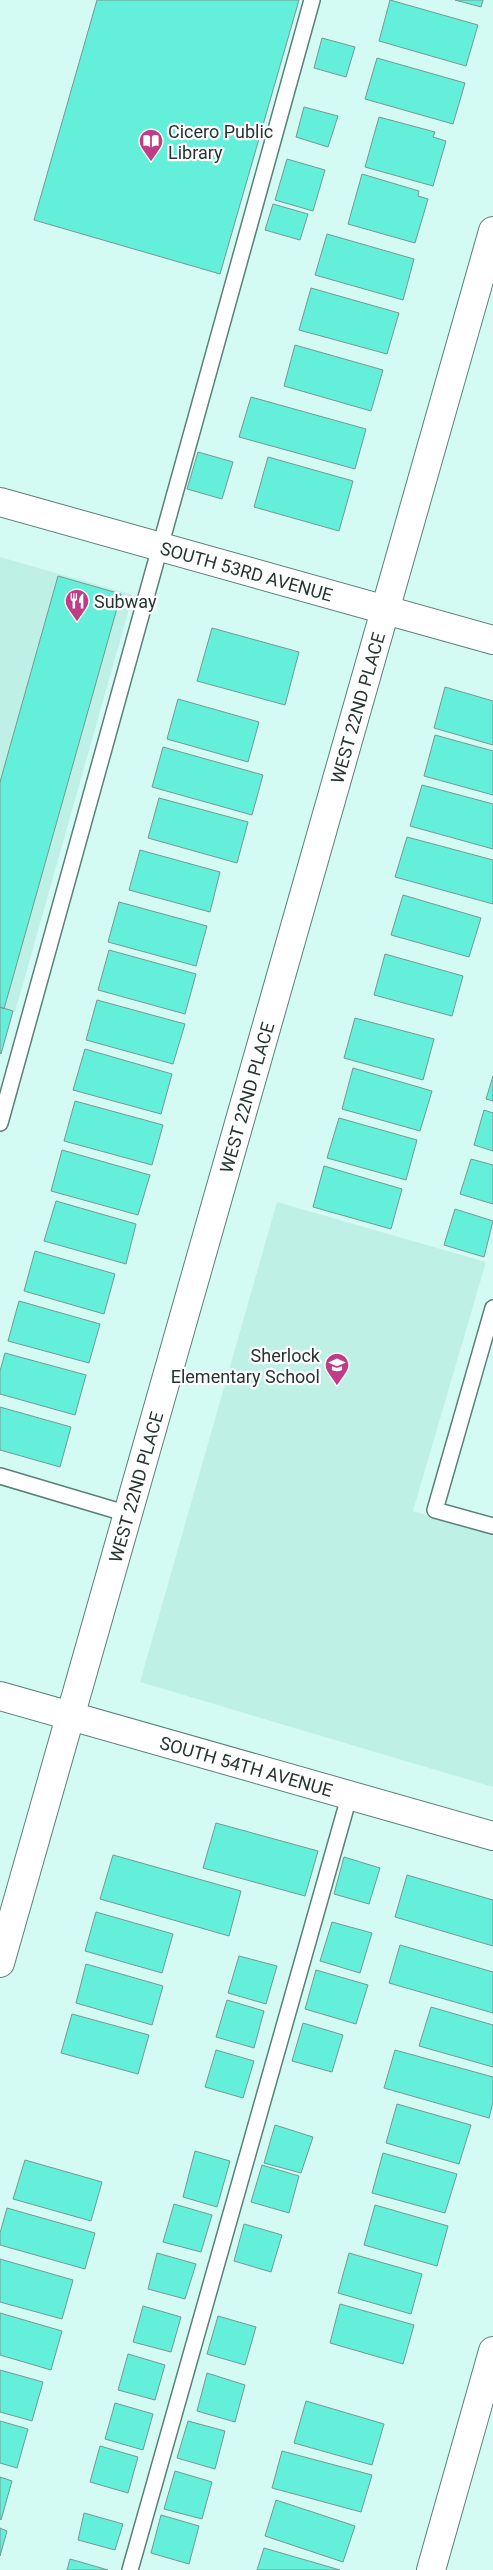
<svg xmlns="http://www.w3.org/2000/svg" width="493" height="2570" font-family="Roboto,sans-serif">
<rect width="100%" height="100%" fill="#d3fbf3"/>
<path fill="#bff0e6" d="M0 557 133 595 15 1012 0 1008Z
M277 1202 486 1262 413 1511 493 1535V1787L140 1682Z"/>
<path fill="#63efd9" stroke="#749a92" d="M97 0H299L220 274 34 220Z
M390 0 478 25 466 66 379 41Z
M455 0H483L481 7Z
M322 38 355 47 346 77 314 68Z
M377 58 465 83 453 124 365 99Z
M304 107 338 116 328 147 296 137Z
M379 117 435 132 433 137 446 141 433 186 365 167Z
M287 159 325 170 313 211 275 200Z
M362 174 419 191 418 196 428 199 415 243 348 224Z
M273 204 308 214 300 240 265 230Z
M327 234 414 259 403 300 315 275Z
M311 288 399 313 387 354 299 330Z
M295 345 383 370 371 411 284 386Z
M251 397 366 429 355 469 239 437Z
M198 452 233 462 222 499 187 489Z
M268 457 353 481 339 531 254 507Z
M58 576 121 594 4 1009 0 1007V782Z
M212 628 299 652 285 705 197 681Z
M445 687 493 701V745L434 728Z
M178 699 259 722 248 762 167 739Z
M435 735 493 751V795L424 776Z
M163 747 263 775 252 815 152 787Z
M422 785 493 804V849L410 826Z
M159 798 248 822 237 863 148 838Z
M407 837 493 860V904L395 877Z
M140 850 220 872 210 912 129 890Z
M403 895 481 918 469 957 391 935Z
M119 902 207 926 196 966 108 942Z
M109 950 196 974 185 1014 98 990Z
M385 954 463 976 452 1016 374 995Z
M97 1000 185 1024 173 1064 86 1040Z
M0 1007 13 1011 1 1054 0 1053Z
M355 1018 434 1039 423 1080 344 1058Z
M85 1049 172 1074 161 1114 73 1090Z
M353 1068 432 1091 420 1131 342 1109Z
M493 1076V1101L486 1099Z
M75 1101 163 1125 152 1165 64 1141Z
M484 1110 493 1113V1151L474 1145Z
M339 1118 417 1140 406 1180 327 1158Z
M62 1150 150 1175 138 1215 51 1191Z
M471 1159 493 1165V1204L460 1194Z
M324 1166 402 1189 391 1229 313 1207Z
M56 1201 136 1224 126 1264 44 1241Z
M455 1209 493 1221 484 1257 444 1245Z
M35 1251 115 1274 104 1314 24 1291Z
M19 1301 100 1324 89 1363 8 1341Z
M5 1353 86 1375 75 1415 0 1394V1371Z
M0 1407 71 1427 60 1467 0 1450Z
M216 1823 318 1851 305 1896 203 1868Z
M113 1855 241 1891 229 1936 100 1899Z
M344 1857 380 1868 369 1904 334 1894Z
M407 1875 493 1900V1946L395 1917Z
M96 1912 173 1934 162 1973 85 1951Z
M332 1922 372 1933 360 1973 320 1961Z
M400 1945 493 1972V2013L389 1983Z
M239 1956 277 1966 266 2004 228 1993Z
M86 1964 163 1986 152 2025 76 2003Z
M316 1970 368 1985 356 2024 305 2009Z
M227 2000 264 2011 254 2048 216 2037Z
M431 2007 493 2025V2067L419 2046Z
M72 2014 149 2035 138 2074 61 2053Z
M303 2023 343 2035 332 2072 292 2061Z
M216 2050 254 2061 243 2098 205 2087Z
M395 2050 493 2077V2102L489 2118 384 2088Z
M397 2104 471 2125 459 2164 386 2143Z
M275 2125 313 2137 301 2173 264 2163Z
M195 2151 230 2161 217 2207 183 2197Z
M383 2153 457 2174 445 2213 372 2193Z
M25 2160 102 2182 91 2221 13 2199Z
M262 2165 299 2176 289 2213 251 2202Z
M174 2204 212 2215 201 2252 163 2242Z
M375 2205 448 2226 437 2266 364 2245Z
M7 2208 95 2233 85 2269 0 2245V2233Z
M244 2224 282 2235 271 2272 234 2261Z
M157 2253 196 2264 185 2299 148 2289Z
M349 2253 422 2274 411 2314 338 2293Z
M0 2259 73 2280 62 2319 0 2302Z
M340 2304 414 2325 403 2364 330 2343Z
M143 2306 181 2317 171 2352 133 2342Z
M0 2313 62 2331 51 2370 0 2355Z
M218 2316 256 2327 245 2365 207 2354Z
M128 2354 165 2365 155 2400 118 2390Z
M0 2370 43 2382 32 2421 0 2412Z
M207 2373 245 2385 235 2422 197 2411Z
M306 2401 384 2424 372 2465 294 2443Z
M115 2403 153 2414 143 2450 105 2439Z
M0 2421 28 2429 17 2468 0 2463Z
M188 2421 225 2431 215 2469 177 2458Z
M100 2446 138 2457 128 2493 90 2482Z
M282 2451 372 2475 361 2512 272 2488Z
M175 2471 212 2482 202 2519 164 2509Z
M0 2477 12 2481 1 2520 0 2519Z
M276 2500 355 2526 343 2562 265 2536Z
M84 2513 123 2524 115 2550 78 2540Z
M161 2515 199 2526 189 2564 151 2553Z
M0 2528 7 2531 0 2556Z
M264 2548 340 2570H257Z
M70 2559 108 2570H67Z"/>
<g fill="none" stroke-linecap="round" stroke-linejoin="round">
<defs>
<path id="service" d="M0 1123 312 0
M493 1308 435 1510 493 1526
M0 1476 128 1514
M130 2570 349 1797"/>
<g id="minor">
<path id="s1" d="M0 502 493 640"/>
<path id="s2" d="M0 1696 493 1836"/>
<path id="s3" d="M0 1963 493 231"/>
<path d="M431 2570 493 2351"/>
</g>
</defs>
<use href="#service" stroke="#5b8079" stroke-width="18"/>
<use href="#minor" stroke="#5b8079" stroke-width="30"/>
<use href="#service" stroke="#fff" stroke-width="15"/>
<use href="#minor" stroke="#fff" stroke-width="28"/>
</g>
<defs>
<symbol id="library-pin" viewBox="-11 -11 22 30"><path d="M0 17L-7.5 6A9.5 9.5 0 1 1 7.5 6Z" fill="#be3d86" stroke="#fefefe"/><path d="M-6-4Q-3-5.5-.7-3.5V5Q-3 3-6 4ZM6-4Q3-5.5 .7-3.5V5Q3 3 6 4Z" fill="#fff"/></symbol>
<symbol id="restaurant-pin" viewBox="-11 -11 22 30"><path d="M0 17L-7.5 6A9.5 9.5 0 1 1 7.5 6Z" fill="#be3d86" stroke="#fefefe"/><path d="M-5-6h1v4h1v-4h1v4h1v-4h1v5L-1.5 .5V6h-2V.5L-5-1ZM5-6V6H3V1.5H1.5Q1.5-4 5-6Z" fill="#fff"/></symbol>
<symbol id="school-pin" viewBox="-11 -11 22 30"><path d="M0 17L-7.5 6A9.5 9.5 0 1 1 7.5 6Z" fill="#be3d86" stroke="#fefefe"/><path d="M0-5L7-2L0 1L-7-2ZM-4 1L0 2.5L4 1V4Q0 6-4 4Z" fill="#fff"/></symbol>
</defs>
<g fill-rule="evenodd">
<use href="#library-pin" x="137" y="127" width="28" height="38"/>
<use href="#restaurant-pin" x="63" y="587" width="28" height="38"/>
<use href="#school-pin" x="323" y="1351" width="28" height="38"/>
</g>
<g text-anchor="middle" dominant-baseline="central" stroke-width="4.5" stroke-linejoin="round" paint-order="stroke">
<g font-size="18" fill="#253531" stroke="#fefefe" text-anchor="start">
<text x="168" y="131">Cicero Public<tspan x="168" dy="21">Library</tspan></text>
<text x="94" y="601">Subway</text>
<text x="320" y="1355" text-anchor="end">Sherlock<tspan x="320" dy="21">Elementary School</tspan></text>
</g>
<g font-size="18" fill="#253531" stroke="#fefefe">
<text stroke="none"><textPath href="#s1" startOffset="256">SOUTH 53RD AVENUE</textPath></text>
<text stroke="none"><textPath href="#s3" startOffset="1305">WEST 22ND PLACE</textPath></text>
<text stroke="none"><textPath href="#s3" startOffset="900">WEST 22ND PLACE</textPath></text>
<text stroke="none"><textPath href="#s3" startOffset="495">WEST 22ND PLACE</textPath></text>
<text stroke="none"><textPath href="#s2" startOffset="256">SOUTH 54TH AVENUE</textPath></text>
</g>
</g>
</svg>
